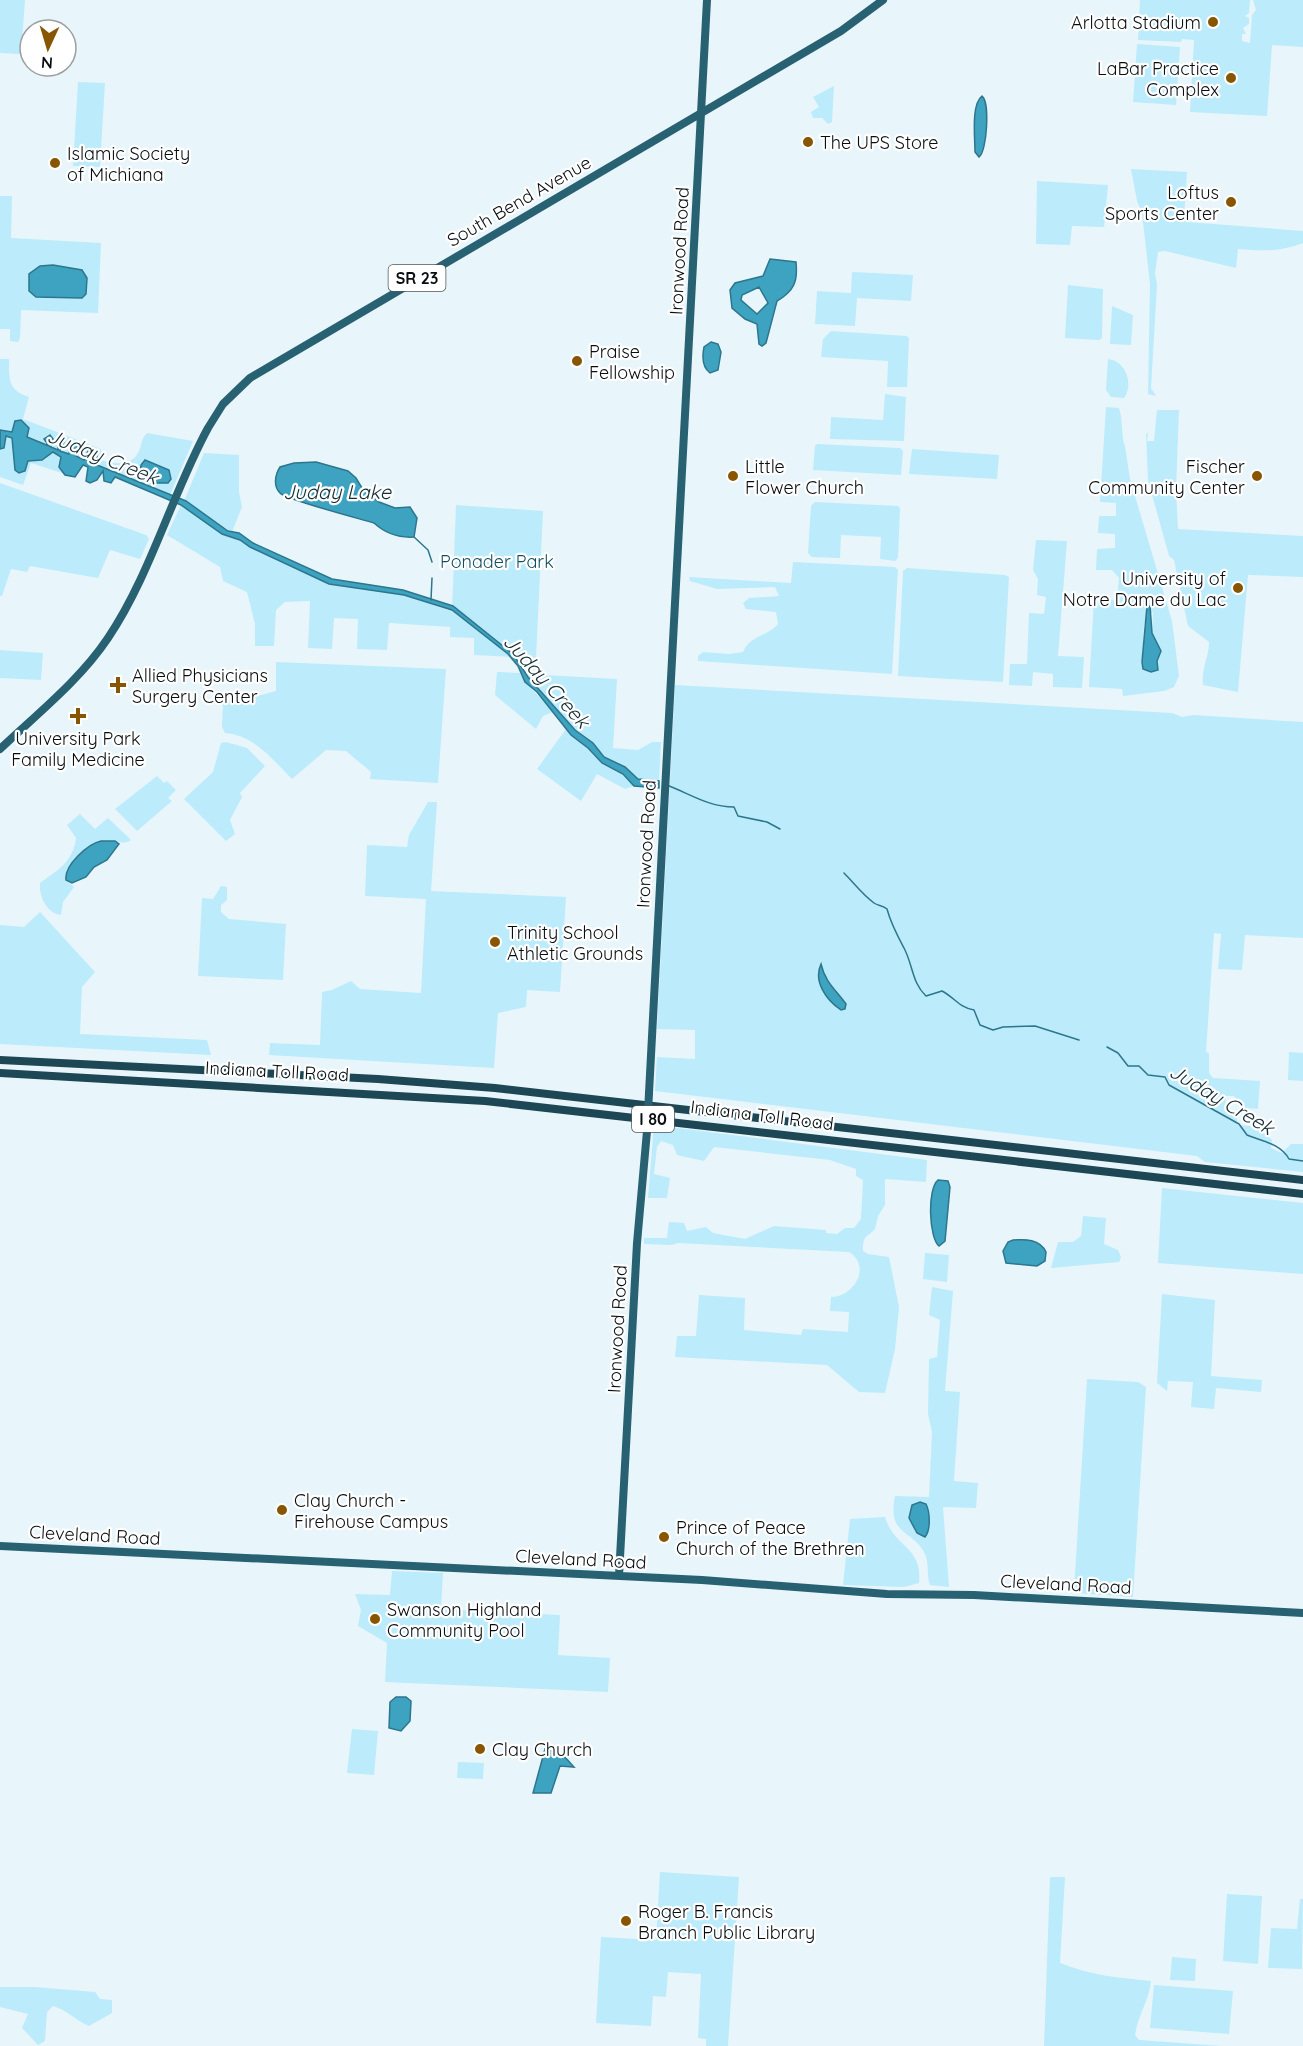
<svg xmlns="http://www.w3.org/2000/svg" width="1303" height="2046" font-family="Quicksand,sans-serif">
<rect width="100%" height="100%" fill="#e8f6fb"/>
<path fill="#bcebfb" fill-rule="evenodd" d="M0 0H25L21 54 0 53Z
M1140 0H1250L1249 13 1245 16 1249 18V24L1243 28 1246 34H1242V41L1250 43 1252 15 1256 10 1253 0H1303V47L1272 45 1267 116 1190 112 1194 40 1182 39 1181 42 1138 40Z
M1137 44 1180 47 1176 105 1133 102Z
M78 82 105 83 100 167 73 166Z
M834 86 832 122 828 124 822 118H813L811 112 819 107 813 97Z
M1131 169 1187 172 1184 218 1188 222 1303 231V243C1281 252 1261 251 1238 249L1236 268 1165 251 1158 252 1155 273 1157 285 1151 388 1156 396 1148 394 1150 284 1142 213 1137 201Z
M1037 181 1108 185 1104 227 1072 226 1070 245 1036 244Z
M0 196H12L11 238 101 243 98 313 21 310 20 338 18 342 10 341V329H0Z
M852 272 913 275 911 301 857 298 855 326 815 324 817 291 851 293Z
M1068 285 1103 289 1102 338 1099 340 1065 338Z
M1112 306 1133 315 1131 345 1110 344Z
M831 331 907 336 909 338 907 387H887L888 361 821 357 823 339Z
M0 359H9C9 380 8 390 29 397L23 419 101 449V460C115 464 132 467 139 451 142 444 141 439 147 433L193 441 170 495 103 468 97 465 98 461 84 460 76 456 81 449 69 448 70 454 60 451 59 447 55 450 51 447 53 439 50 435 45 437 49 446 27 437 29 430 14 426 12 432 0 430Z
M1108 359C1126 361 1134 384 1124 398L1111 397 1106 390Z
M885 394 906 397 904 441 830 439 831 417 883 420Z
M1106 407 1119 408C1123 419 1121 438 1125 446L1130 479 1172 621 1179 676 1174 687 1164 691 1123 696 1122 689 1089 687 1094 599 1117 600 1119 578 1112 570H1096L1097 549 1115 548V534L1098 533 1099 516H1116V503L1100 502ZM1153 611 1152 633 1161 653 1157 661 1158 667 1142 662 1144 624Z
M1157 410H1179L1176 490 1178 529 1303 536V577L1248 575 1238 692 1203 685C1201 669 1209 657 1209 642L1188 626 1174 560 1169 556 1148 480 1146 434 1148 433 1147 441H1154Z
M7 436 12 438 15 470 28 461 42 460 52 452 61 457 59 467 65 474 31 463 23 485 0 477V449Z
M817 444 900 448 903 451 901 475 813 470 815 446Z
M912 449 999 455 997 479 909 474Z
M204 453 239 455V492L242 507 232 532 184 501Z
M0 483 146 535 149 539 140 559 110 550 98 578 30 566 27 572 11 569 2 596H0Z
M815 502 898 506 900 508 898 558 895 561 880 559 881 537 841 535 840 558 812 557 808 553 811 506Z
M181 505 222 533 240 540 250 547 329 584 404 595 448 610H452L456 505 543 511 536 658 474 655V638L450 637V627L389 623 387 650 357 649 358 619 334 618 332 649 308 648 310 601 285 602 276 610 274 646H255V624L247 592 223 581 220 567 167 535Z
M1036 540 1067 541 1058 656 1084 657 1082 688 1053 687V674L1033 672 1032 686 1009 685 1010 664H1027L1029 613 1044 614 1046 597 1037 595 1038 579 1033 570Z
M793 562 895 567 898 570 892 674 698 661V656L703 652 729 654 743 652C750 635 767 637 778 624L776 612 746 609 743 603 749 598 779 596 775 587 717 589 690 581 689 577 791 583Z
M907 568 1005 575 1009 577 1003 682 898 676 903 571Z
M0 650 43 653 41 680 0 678Z
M276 662 446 669 438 783 370 779 371 772 346 751 326 750 292 779C272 759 254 735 225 733L222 727 223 700 235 702 276 691Z
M497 672 520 673C528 688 542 698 553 712L543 716 536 729 495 695Z
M527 674 617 679 613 748 638 750 652 742H661L659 781 638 779 625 767 604 757 593 743 575 730Z
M675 685 1172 713 1182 717 1193 715 1303 722V938L1245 935 1242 970 1218 969 1221 934 1214 933 1206 1052 1209 1053V1073L1213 1078 1260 1081 1258 1109 1242 1108 1234 1096H1226L1225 1111 1237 1112V1125L1267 1127V1135L1272 1140 1271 1148 1282 1153 1291 1144H1303V1172L1205 1162 1197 1156 655 1091 657 1057 695 1059V1030L657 1029Z
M566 729 588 748 594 756 623 775 634 786 625 789 597 774 581 801 537 769Z
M226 742 247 748 265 766 240 793 242 797 230 820 235 834 226 841 184 799 213 772 221 743Z
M157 776 164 783 167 781 176 790 168 798 172 801 137 831 115 809Z
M428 802H437L431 891 566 897 560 992 527 990 526 1007 498 1013 494 1068 269 1055 270 1043 320 1045 322 992 332 990 351 981 360 989 421 993 426 899 365 896 367 845 407 847 409 835Z
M80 814 95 829 108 818 131 840C123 845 120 841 113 841 92 841 68 859 66 880L74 887 63 902 61 915C46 913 39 896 40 883 58 870 73 862 76 838L67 825Z
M221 886 227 887V900L221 905V912L229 919 286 924 283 980 198 976 202 898 213 899Z
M40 912 95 972 82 987 80 1034 207 1040 211 1055 0 1044V925L24 927Z
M1289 1052 1303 1053V1081L1288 1080Z
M654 1125 927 1160 926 1182 885 1179V1205L878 1216 875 1229C866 1239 863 1234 863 1251L868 1254 889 1257 899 1307 895 1349 885 1393 859 1392 827 1365 675 1357 677 1336H696L699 1295 745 1298 744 1330 801 1335 803 1329 848 1332 849 1312 830 1311 831 1297C854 1297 872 1266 849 1252L678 1243 671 1245 644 1244V1238H667L669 1222 684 1223 687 1231 706 1227 713 1233 745 1239 774 1226 826 1230V1233L837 1234 845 1228H854L861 1219 863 1180 856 1176V1169L830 1160 714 1147 704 1161 677 1155 673 1145 661 1141 657 1147 654 1174 670 1178 667 1198H648Z
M1162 1188 1303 1203V1274L1158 1263Z
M1083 1216 1106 1218 1104 1244 1118 1250 1121 1257 1119 1262 1051 1268 1058 1242H1073L1081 1236Z
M925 1253 949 1255 947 1282 923 1279Z
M932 1287 953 1291 945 1391 960 1392 954 1481 978 1483 976 1508 943 1507 949 1587 930 1585C926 1574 930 1563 924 1552 911 1529 887 1535 895 1496L929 1497 932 1432 928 1414 929 1359 937 1357 940 1320 929 1315Z
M1162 1294 1215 1300 1211 1376 1262 1380 1261 1392 1216 1388 1214 1409 1191 1407 1193 1382 1168 1381 1167 1391 1157 1383Z
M1087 1379 1138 1382 1146 1387 1133 1597 1077 1593 1074 1590Z
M885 1517C894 1548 923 1546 919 1583L904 1587 843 1585 850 1519Z
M392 1571 443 1573 441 1609 560 1615 558 1655 610 1658 608 1692 385 1682 387 1643 358 1626 361 1610 355 1594 390 1595Z
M352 1729 378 1731 374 1775 347 1773Z
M458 1762 484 1763 483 1779 457 1778Z
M660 1872 739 1877 728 2046H706V2039L698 2038 701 1974 668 1972 666 1997 653 1996 651 2026 596 2023 601 1937 656 1940Z
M1050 1877H1065L1060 1963C1090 1975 1119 1978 1151 1981 1149 2001 1138 2015 1135 2035L1139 2040 1222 2046H1044Z
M1227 1894 1262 1896 1258 1964 1223 1961Z
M1300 1899H1303L1302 1969 1268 1968 1271 1928 1297 1929Z
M1172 1957 1196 1959 1195 1981 1170 1980Z
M1154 1985 1233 1991 1229 2034 1150 2028Z
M0 1987H35L95 1992 100 1999 112 2000V2013L89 2026C75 2020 67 2010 53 2006L47 2012 45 2041 38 2045 22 2028 28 2014 0 2007Z"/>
<path fill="#3da3c1" stroke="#2d768c" stroke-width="1.5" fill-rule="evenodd" d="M982 96C990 102 987 152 979 157L975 152C975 138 971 104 982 96Z
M770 259 796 262C798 282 794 291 777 301L766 343 762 346 759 344 757 324 745 319 732 308 730 290 735 283 763 276ZM759 287 768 303 757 314 741 300 742 295Z
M53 265 82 270 87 278 86 294 82 298 36 297 29 291V274L40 266Z
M711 342 718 344 721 352 718 370 710 373C702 367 702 357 704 347Z
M21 420 29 428 27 437 49 446 44 439 50 435 53 439 51 447 58 450V440H65L60 451 69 454 70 445 76 442 82 446 76 456 84 460 89 449 97 451V465L186 501 228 531 239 533 253 543 332 579 403 590 453 606 513 654 528 677 575 730 593 743 604 757 625 767 638 779 659 781V788L634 786 623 774 602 763 588 748 571 735 537 692 525 682 518 666 508 654 452 610 404 595 329 584 250 547 240 540 222 534 181 505 115 477 111 483 104 481 103 471 97 480 90 483 86 481 88 467 83 465 75 477 65 475 59 467 61 457 53 452 42 460 28 461 25 471 19 473 15 470 12 438 6 436 4 448 0 449V430L12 432 15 421Z
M145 460 169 470 171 479 168 483H155L140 474 141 465Z
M316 462 348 471 356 478 362 488 379 502 395 508 410 507 417 518 414 537C399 538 385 533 374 523 361 519 284 499 280 493 273 486 275 475 280 467L294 463Z
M1147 606H1150L1152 633 1161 651 1157 661 1158 670 1151 672 1143 669 1142 662Z
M101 841H115L119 844 107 860 94 867 86 877 72 883 66 880C64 865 88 844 101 841Z
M821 964C825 982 836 990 846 1004L845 1009 841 1010C826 1000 813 981 821 964Z
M938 1180 948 1181 950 1187 945 1241 939 1246C929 1238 927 1189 938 1180Z
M1013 1240C1025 1239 1040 1239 1046 1252L1045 1261 1037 1266 1006 1263 1003 1251 1008 1242Z
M920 1502 926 1504C930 1512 931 1530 925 1537L917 1533 909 1518 912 1505Z
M396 1697H406L411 1701 410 1721 401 1731 389 1728 390 1702Z
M545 1749 563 1755 574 1767 560 1766 551 1793H533Z"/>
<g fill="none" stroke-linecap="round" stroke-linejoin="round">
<path stroke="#2d768c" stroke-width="1.5" d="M414 537 428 550 432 562
M431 600 432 578
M667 785C690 794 709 807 734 807L738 816 767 822 780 829
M844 873C854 883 862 894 874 903 878 906 883 905 887 909 891 924 897 935 904 948 913 965 912 983 926 996L942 991C955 998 960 1008 974 1010L980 1025 993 1030 1003 1027 1035 1026 1079 1040
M1107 1047 1118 1053 1128 1066H1139L1148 1075 1165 1077 1169 1085 1239 1124 1247 1135C1261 1141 1280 1143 1289 1159L1303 1161"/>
<path stroke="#286172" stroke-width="8" d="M0 749C37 714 80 680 108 638 150 576 172 494 208 428L223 404 250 378 841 31 883 0
M649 1093 707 0
M0 1546 702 1580 887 1594 974 1595 1303 1613
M619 1576 637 1243 647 1131"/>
<path stroke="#1d4754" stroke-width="8" d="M0 1060 378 1079 495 1088 1303 1180
M0 1073 485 1101 1303 1194"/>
<path stroke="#286172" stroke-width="8" d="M647 1131 649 1093"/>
</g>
<g fill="#850" stroke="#fff" stroke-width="2">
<circle cx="1213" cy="22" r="6"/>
<circle cx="1231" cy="78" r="6"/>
<circle cx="808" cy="142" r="6"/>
<circle cx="55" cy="163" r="6"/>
<circle cx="1231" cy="202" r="6"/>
<circle cx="577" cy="361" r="6"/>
<circle cx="733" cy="476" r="6"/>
<circle cx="1257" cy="476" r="6"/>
<circle cx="1238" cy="588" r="6"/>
<path d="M115 676h6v6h6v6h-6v6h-6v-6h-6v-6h6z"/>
<path d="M75 707h6v6h6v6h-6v6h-6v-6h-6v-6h6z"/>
<circle cx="495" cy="942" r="6"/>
<circle cx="282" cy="1510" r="6"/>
<circle cx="664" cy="1537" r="6"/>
<circle cx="375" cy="1619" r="6"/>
<circle cx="480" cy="1749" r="6"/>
<circle cx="626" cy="1921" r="6"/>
</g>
<g text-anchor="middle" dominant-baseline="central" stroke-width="4.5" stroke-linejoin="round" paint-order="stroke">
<g fill="#fff" stroke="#535657" stroke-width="1.5">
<rect x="388.5" y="265" width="57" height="26" rx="4.5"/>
<rect x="632" y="1106" width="42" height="26" rx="4.5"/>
</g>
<g font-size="16" font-weight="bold" fill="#090d0f">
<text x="417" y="278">SR 23</text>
<text x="653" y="1119">I 80</text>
</g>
<g font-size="18" fill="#090d0f" stroke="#fff" text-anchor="start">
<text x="1201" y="22" text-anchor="end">Arlotta Stadium</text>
<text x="1219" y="68" text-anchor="end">LaBar Practice<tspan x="1219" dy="21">Complex</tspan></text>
<text x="820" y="142">The UPS Store</text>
<text x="67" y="153">Islamic Society<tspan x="67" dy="21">of Michiana</tspan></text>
<text x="1219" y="192" text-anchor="end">Loftus<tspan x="1219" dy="21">Sports Center</tspan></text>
<text x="589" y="351">Praise<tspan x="589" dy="21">Fellowship</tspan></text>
<text x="745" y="466">Little<tspan x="745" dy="21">Flower Church</tspan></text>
<text x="1245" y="466" text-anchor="end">Fischer<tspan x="1245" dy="21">Community Center</tspan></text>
<text x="1226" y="578" text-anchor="end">University of<tspan x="1226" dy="21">Notre Dame du Lac</tspan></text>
<text x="132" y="675">Allied Physicians<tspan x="132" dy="21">Surgery Center</tspan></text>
<text x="78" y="738" text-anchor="middle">University Park<tspan x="78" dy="21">Family Medicine</tspan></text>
<text x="507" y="932">Trinity School<tspan x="507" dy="21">Athletic Grounds</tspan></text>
<text x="294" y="1500">Clay Church -<tspan x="294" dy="21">Firehouse Campus</tspan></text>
<text x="676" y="1527">Prince of Peace<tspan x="676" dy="21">Church of the Brethren</tspan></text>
<text x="387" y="1609">Swanson Highland<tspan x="387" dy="21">Community Pool</tspan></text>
<text x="492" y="1749">Clay Church</text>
<text x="638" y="1911">Roger B. Francis<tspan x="638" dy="21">Branch Public Library</tspan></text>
</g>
<g font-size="18" fill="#090d0f" stroke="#fff">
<text transform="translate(519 201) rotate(-30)">South Bend Avenue</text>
<text transform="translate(679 251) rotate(-87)">Ironwood Road</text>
<text transform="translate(646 844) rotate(-87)">Ironwood Road</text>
<text transform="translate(277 1071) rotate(3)">Indiana Toll Road</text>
<text transform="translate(762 1115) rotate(7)">Indiana Toll Road</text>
<text transform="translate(617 1329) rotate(-87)">Ironwood Road</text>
<text transform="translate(95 1535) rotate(3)">Cleveland Road</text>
<text transform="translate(581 1559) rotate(3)">Cleveland Road</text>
<text transform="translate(1066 1584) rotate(3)">Cleveland Road</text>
</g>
<g font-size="18" fill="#144e5e" stroke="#fff">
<text x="497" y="561">Ponader Park</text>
</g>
<g font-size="20" font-style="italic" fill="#172e35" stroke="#fff">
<text transform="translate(103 456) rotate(22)">Juday Creek</text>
<text x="337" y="491">Juday Lake</text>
<text transform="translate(547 681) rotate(48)">Juday Creek</text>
<text transform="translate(1222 1099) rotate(31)">Juday Creek</text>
</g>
</g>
<g transform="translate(48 48) rotate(184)"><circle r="28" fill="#ffffff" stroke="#9d9e9f" stroke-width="1.5"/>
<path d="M0-4.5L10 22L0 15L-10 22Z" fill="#885500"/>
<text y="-9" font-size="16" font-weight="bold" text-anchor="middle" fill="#090d0f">N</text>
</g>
</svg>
